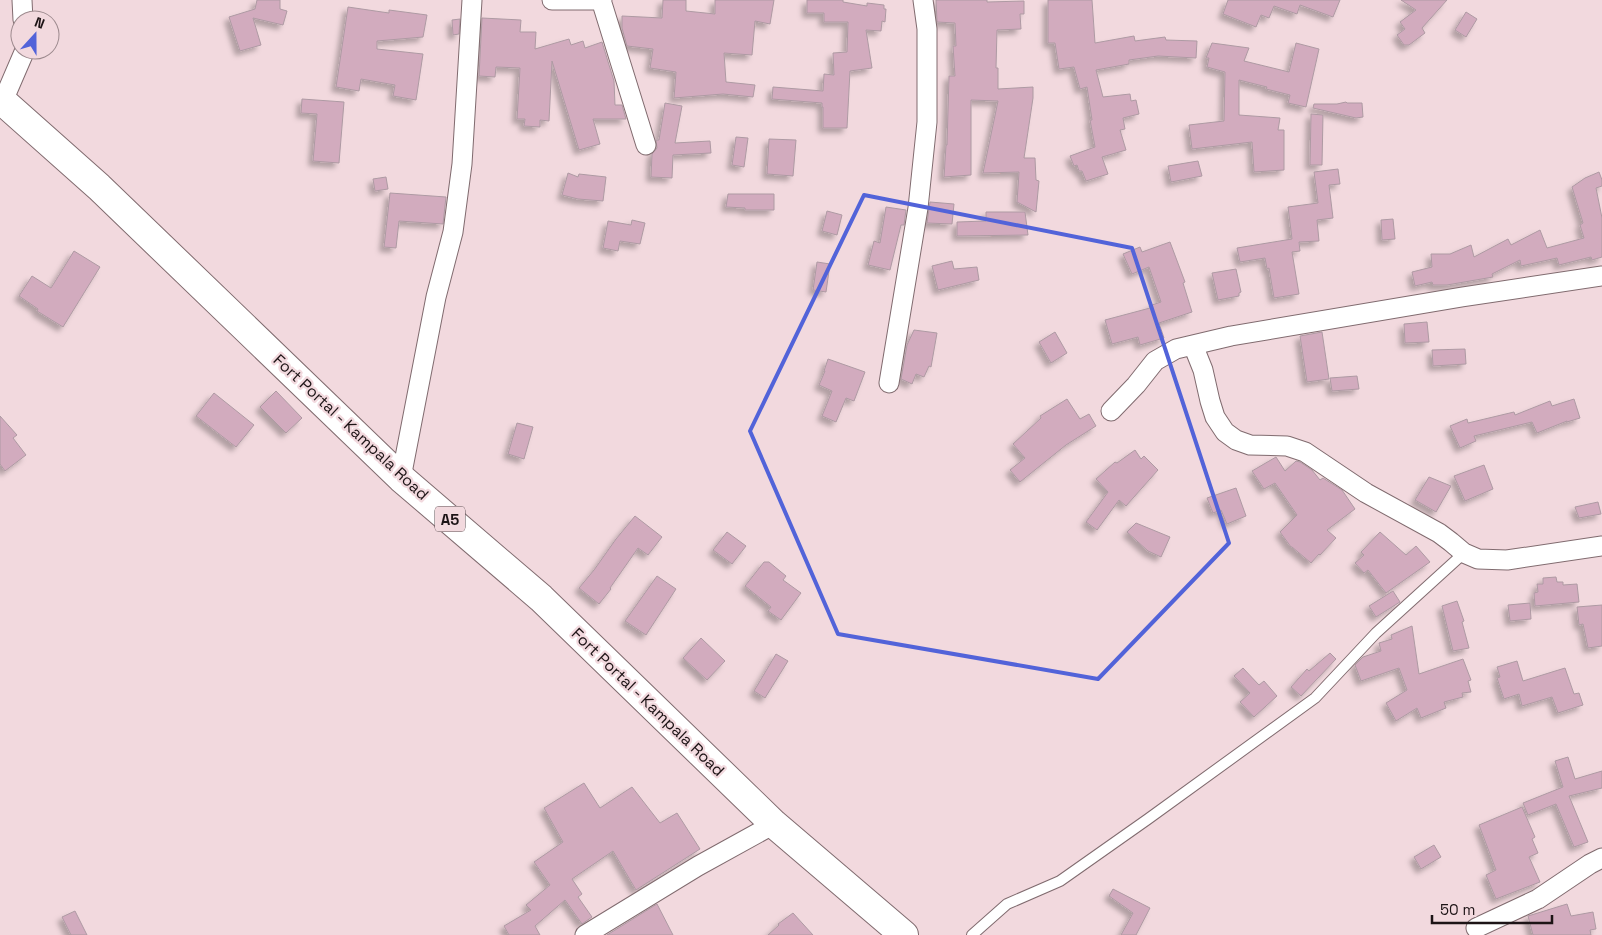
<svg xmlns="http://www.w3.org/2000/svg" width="1602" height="935" font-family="'Space Grotesk',sans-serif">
<defs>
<filter id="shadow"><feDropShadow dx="-4.5" dy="4.5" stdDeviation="2.5" flood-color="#0004"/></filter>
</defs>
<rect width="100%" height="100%" fill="#f2d9de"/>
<path fill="#d2abbe" stroke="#ae9aa3" filter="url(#shadow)" d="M257 0H280V9L287 11 283 25 253 18 261 45 240 51 229 17 255 9Z
M663 0H686V11L715 14V0H774L770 24 755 21 752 55 724 53 726 82 755 85 753 97 723 94 674 98 676 72 650 68 653 49 627 46 622 28V16L662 18Z
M807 0H843V2L867 6V3L884 5V9H886L885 22 882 21 881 31 866 30 872 68 850 71 847 128H823V107H822V103L772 99 773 87 823 91 824 74 834 75 833 53 847 52 848 22H824V13H807Z
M936 0H987V2L1024 1V14H1020L1021 29 997 30 996 68H998V89L1033 87V98L1024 158H1035L1036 180 1039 181 1036 212 1017 202 1019 172 983 173 998 101 971 100V175L944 177 946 145H947L949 76H955L953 46H956L955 23 937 22Z
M1048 0H1092L1095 43 1134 36 1135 41 1165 37 1166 40 1197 41 1196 58 1158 56 1129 60V64L1096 70 1103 97 1130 94 1131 101 1136 100 1139 114 1123 118 1125 129 1120 130 1126 150 1102 157 1108 174 1086 181 1082 171H1079L1077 165 1074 166 1070 156 1095 147 1090 120H1092L1087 87 1080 89 1074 67 1059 69 1055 43H1048Z
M1228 0H1340L1333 17 1300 5 1297 14 1274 6 1269 18 1261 15 1256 27 1223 14Z
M1401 0H1447L1422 28 1425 33 1409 45H1404L1397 35 1405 29 1400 22 1416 10Z
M348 7 389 13V10L427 15 423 37 377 41V49L423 54 416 100 393 96 395 85 361 79 359 91 336 87Z
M1466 12 1477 19 1466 37 1455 30Z
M482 18 521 20 520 32H536L535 49 569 39 571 45 583 41 585 48 602 42 614 81 615 105H622L626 119H593L600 144 579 150 552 61 549 121 540 120V127L524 126 525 119H517L520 68 496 67 495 77 479 76Z
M460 19 459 34 453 35 452 20Z
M1212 43 1249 48 1244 61 1289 72 1296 43 1319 49 1306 107 1288 103 1290 95 1266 89 1267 87 1239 80V115L1280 118 1278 130H1284V170L1254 172 1252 142 1192 149 1189 125 1224 121 1225 72 1207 67 1209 58H1206Z
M302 99 344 102 339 163 313 161 317 114 301 113Z
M1346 102 1347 103H1362L1363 117 1356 118 1313 108 1314 104H1337Z
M665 103 682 106 675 143 710 141 711 153 673 155 672 178 651 177 652 154 657 148 656 140H659Z
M1311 114 1323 115 1322 165H1310Z
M736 137 748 138 744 167 732 165Z
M769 139 796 140 793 176 767 174Z
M1198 161 1202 176 1171 182 1168 166Z
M1338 169 1340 184 1329 185 1333 218 1317 220 1319 241 1299 242 1300 251 1292 252 1299 294 1274 298 1269 268 1267 269 1265 258 1240 262 1237 248 1292 239 1288 207 1318 203 1314 172Z
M1599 172 1602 180V186L1596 188 1602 218V257L1592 260 1591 257 1559 265 1557 258 1521 266 1520 260 1492 274 1493 277 1447 285H1433L1432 282 1415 286 1412 272 1432 267 1431 254H1450L1471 245 1474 257 1508 239 1511 245 1540 230 1547 248 1584 238 1580 225 1583 223 1572 187 1585 178Z
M568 173 578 177 579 174 606 177 603 201 578 199 562 195Z
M386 177 388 189 375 191 373 179Z
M390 193 446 197 443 224 399 221 396 248 384 247Z
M728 194H774V210H745V208L726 207Z
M930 202 954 204 952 224 927 223Z
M886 207 906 210 904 225H901L890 270 868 265 874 241 880 243Z
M827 211 842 215 837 235 822 231Z
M986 212H1025L1028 235 957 236V222L986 221Z
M1393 219 1395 239 1382 240 1381 220Z
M632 220 645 223 640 244 620 241 618 251 603 248 608 221 631 225Z
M1170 242 1185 282 1183 283 1192 312 1159 323 1164 338 1140 345 1138 337 1112 344 1105 320 1150 308 1149 306 1161 302 1149 267 1132 274 1123 254 1140 247 1142 252Z
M74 251 100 267 63 327 37 311 38 309 19 296 32 276 51 288Z
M952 261 954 269 977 267 979 280 938 290 932 266Z
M817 262 830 264 826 292 813 290Z
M1236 269 1241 292 1239 293V296L1218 300 1212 273Z
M1427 322 1429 342 1405 343 1404 324Z
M914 330 937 333 931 367 929 366 924 377 916 374 912 384 901 379 907 345Z
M1055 332 1067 353 1051 363 1039 342Z
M1322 332 1329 379 1307 382 1300 336Z
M1465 349 1466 364 1433 366 1432 350Z
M828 359 865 372 854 401 846 398 836 422 822 416 832 391 819 385 825 371H824Z
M1357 376 1359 389 1332 391 1330 378Z
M276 391 302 418 286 433 260 407Z
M214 393 254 425 236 447 196 416Z
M1067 399 1080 419 1089 414 1096 426 1066 445 1020 482 1010 470 1025 458 1013 444 1041 418 1040 416Z
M1574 399 1580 418 1567 422V421L1537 433 1532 422 1474 436 1476 441 1460 448 1450 426 1467 419 1468 423 1514 412 1515 415 1550 401 1552 406Z
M0 416 17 435 13 438 26 455 5 471 0 464Z
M517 423 533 427 524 459 508 454Z
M1135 450 1141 459 1144 456 1158 470 1126 506 1119 500 1097 530 1086 522 1108 492 1096 479 1115 462 1117 463Z
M1276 457 1285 471 1296 461 1300 462 1312 470 1320 480 1323 478 1342 490 1355 509 1327 530 1336 538 1320 555 1319 554 1311 563 1292 547H1291L1280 532 1297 515 1275 483 1264 489 1252 471Z
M1484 465 1493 489 1465 501 1454 476Z
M1429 477 1451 486 1436 512 1415 500Z
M1236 488 1246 516 1227 524 1221 510 1213 513 1207 498Z
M1598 502 1601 514 1579 518 1575 507Z
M635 516 662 537 648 555 638 548 610 588 611 589 599 604 579 588 594 570 616 539Z
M1136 523 1170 537 1161 557 1148 551 1127 532Z
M727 532 746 546 732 564 713 550Z
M1380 532 1406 555 1416 546 1430 562 1386 593 1368 570 1364 573 1355 563 1364 555 1361 552Z
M764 562H769L786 576 783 580 801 593 781 620 768 611 771 607 745 586Z
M657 576 676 589 646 635 625 621Z
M1556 577 1557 582H1563V585L1577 584 1579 602 1535 606 1534 593 1538 592 1537 584H1543V578Z
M1393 591 1400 602 1376 617 1369 606Z
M1457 601 1464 621 1462 622 1469 648 1453 651 1442 606Z
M1530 603 1531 619 1510 621 1508 605Z
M1602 605V646L1588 648 1583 624 1579 625 1577 607Z
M1412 626 1419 674 1463 659 1471 680 1468 681 1471 692 1462 693 1463 697 1444 702 1446 708 1421 718 1417 708 1396 721 1386 703 1407 690 1399 668 1361 681 1355 665 1363 657 1381 651 1379 643 1392 639 1391 635Z
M701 638 725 661 707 680 683 658Z
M1330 653 1336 659 1301 696 1291 687 1307 669 1309 671Z
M776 654 788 661 765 698 754 691Z
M1517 661 1523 681 1565 668 1574 694 1579 693 1583 705 1558 713 1552 697 1522 706 1519 694 1504 699 1497 678 1500 677 1497 667Z
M1243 668 1259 685 1264 681 1277 696 1254 717 1240 702 1250 693 1234 676Z
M1568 757 1575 779 1602 771V788L1569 796 1588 842 1574 847 1556 804 1528 815 1523 803 1563 787 1555 761Z
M584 783 600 808 632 787 660 823 677 813 700 849 636 890 613 851 572 879 582 894 578 897 592 917 582 924 565 900 535 926 540 935H509L504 926 531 910 526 905 550 885 534 862 563 842 544 808Z
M1522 807 1535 837 1532 839 1538 853 1529 857 1540 882 1496 899 1486 875 1496 870 1479 825Z
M1434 845 1441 857 1421 869 1414 857Z
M1113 889 1150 908 1136 935H1121L1133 913 1109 896Z
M657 904 673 935H607Z
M1567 904 1571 916 1593 912 1596 929 1590 930 1591 935H1533L1528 916Z
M75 911 87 935H71L62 917Z
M793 913 813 935H768L779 925 778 924Z"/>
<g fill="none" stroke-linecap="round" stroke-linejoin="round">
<defs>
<path id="service" d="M972 935 1007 904 1060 881 1148 819 1315 698 1376 633 1464 553"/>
<path id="minor" d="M22 0 23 20
M552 0H602
M601 0 646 145
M0 104 3 101 25 50
M1193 345 1203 370 1210 401 1215 417 1225 432 1236 440 1250 445 1287 446 1305 452 1366 493 1439 533 1451 542 1464 553 1478 559 1507 560 1602 546
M889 383 918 208 927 122V29L923 0
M1111 411 1136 385 1155 361 1176 349 1231 336 1462 297 1602 276
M401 478 436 297 453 232 462 164 472 0
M1476 928 1538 899 1590 864 1602 858
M585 935 698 866 774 824"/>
<path id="primary" d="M0 99 99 187 401 478 541 598 774 824 904 935"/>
</defs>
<use href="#service" stroke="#806b6f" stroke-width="12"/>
<use href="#minor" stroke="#806b6f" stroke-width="21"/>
<use href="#primary" stroke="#806b6f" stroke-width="30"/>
<use href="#service" stroke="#fff" stroke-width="10"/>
<use href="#minor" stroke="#fff" stroke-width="19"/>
<use href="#primary" stroke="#fff" stroke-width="28"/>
</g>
<path fill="none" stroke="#5263d9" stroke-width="4" stroke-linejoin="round" d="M864 195 1132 248 1229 543 1098 679 838 634 750 431Z"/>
<g text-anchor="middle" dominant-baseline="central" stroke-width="4.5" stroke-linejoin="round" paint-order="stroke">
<rect fill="#f2d9de" stroke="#5d4f52" stroke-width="1" x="435" y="506.5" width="30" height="25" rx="4"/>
<g font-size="15" font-weight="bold" fill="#1d1416">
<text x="450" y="519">A5</text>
</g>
<g font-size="16" fill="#1d1416" stroke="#f2d9de">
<text transform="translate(351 427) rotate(43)">Fort Portal - Kampala Road</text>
<text transform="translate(648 702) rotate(44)">Fort Portal - Kampala Road</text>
</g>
</g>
<g transform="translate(35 35) rotate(21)"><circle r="24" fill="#f2d9de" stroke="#9d8a8e"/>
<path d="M0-4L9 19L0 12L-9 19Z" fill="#5263d9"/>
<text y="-8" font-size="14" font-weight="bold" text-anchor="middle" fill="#1d1416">N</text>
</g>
<path d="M1432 915v8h120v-8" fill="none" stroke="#1d1416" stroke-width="2.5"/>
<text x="1440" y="915" font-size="15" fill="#1d1416" stroke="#f2d9de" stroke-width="4" paint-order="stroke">50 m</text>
</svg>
